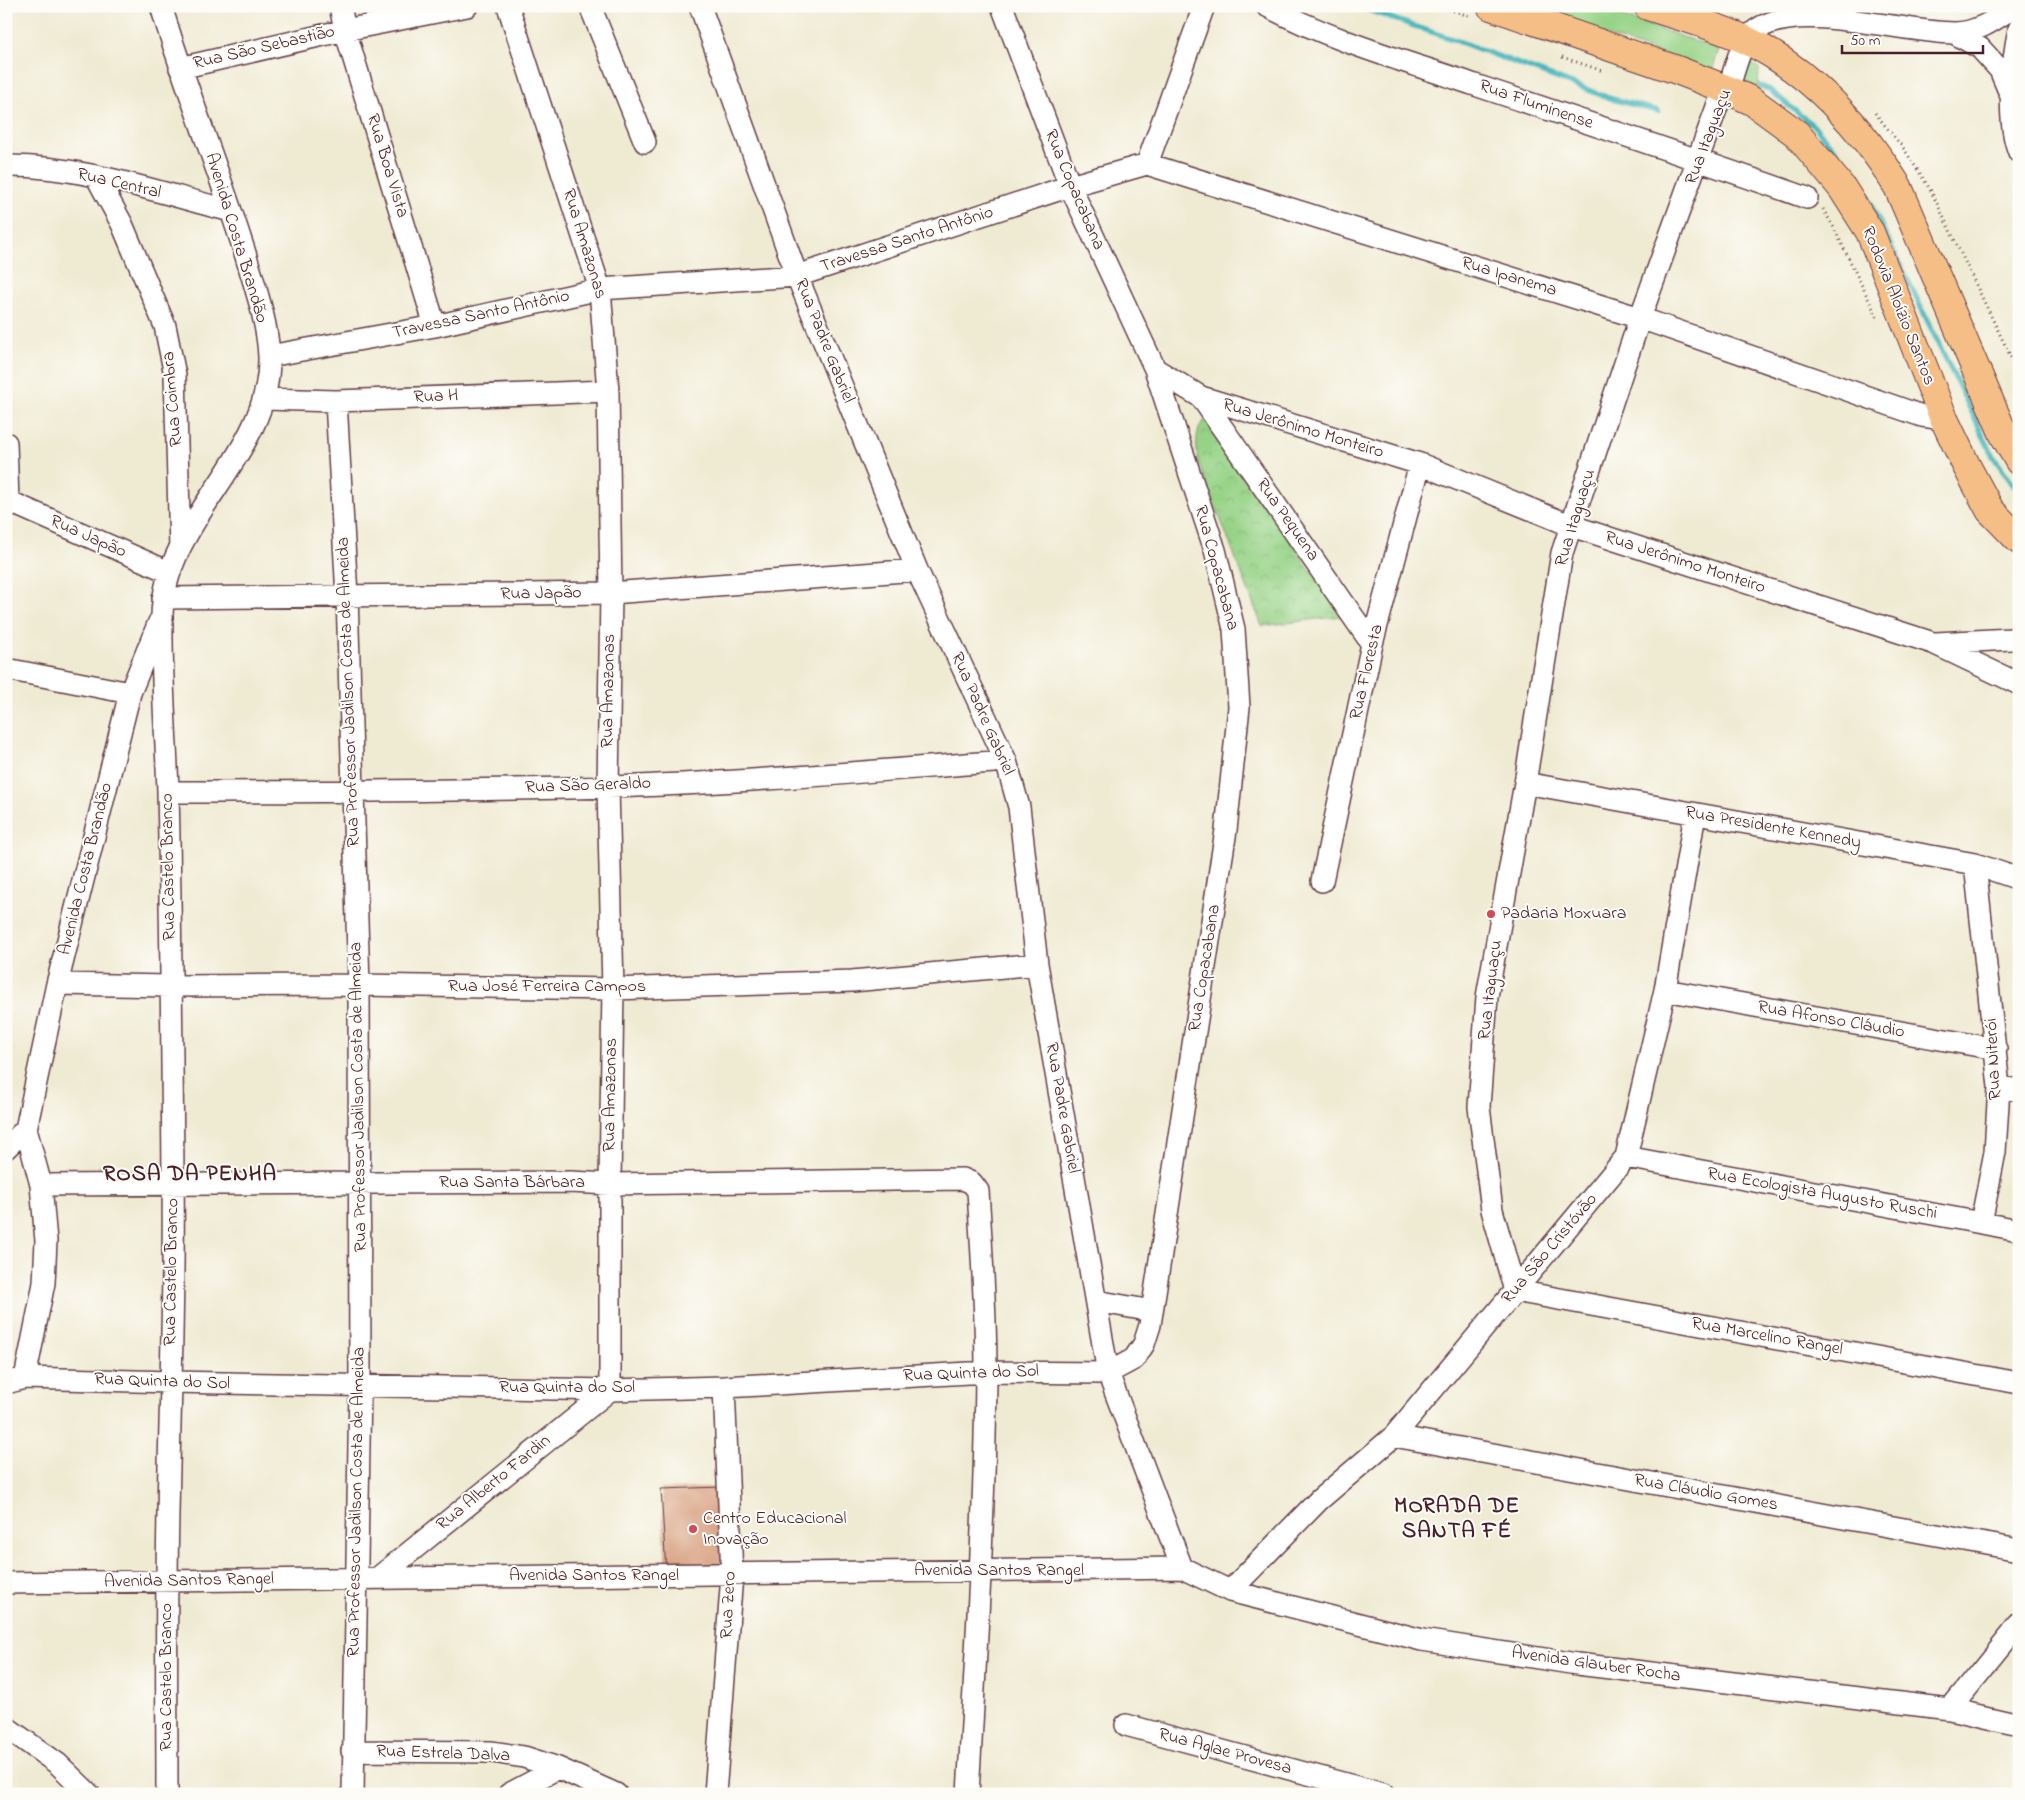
<svg xmlns="http://www.w3.org/2000/svg" width="2025" height="1800" font-family="'Indie Flower',sans-serif">
<defs>
<pattern id="park-crowns" width="20" height="18" patternUnits="userSpaceOnUse" patternTransform="scale(1.25)"><rect width="20" height="18" fill="#97d387"/><path d="M2 6a3 3 0 1 1 6 0M12 15a3 3 0 1 1 6 0" fill="none" stroke="#84b575"/></pattern>
</defs>
<rect width="100%" height="100%" fill="#fdfcf7"/>
<filter id="ink" filterUnits="userSpaceOnUse"><feTurbulence type="fractalNoise" baseFrequency=".02" numOctaves="2"/><feDisplacementMap in="SourceGraphic" scale="10" xChannelSelector="R" yChannelSelector="G"/><feConvolveMatrix kernelMatrix="1 2 1 2 8 2 1 2 1" color-interpolation-filters="sRGB"/></filter>
<filter id="wash" filterUnits="userSpaceOnUse"><feTurbulence type="fractalNoise" baseFrequency=".0096" numOctaves="4" result="noise"/><feDisplacementMap in="SourceGraphic" scale="20" xChannelSelector="R" yChannelSelector="G"/><feGaussianBlur stdDeviation="1.12" result="paint"/><feColorMatrix in="noise" values="0 0 0 0 0 0 0 0 0 0 0 0 0 0 0 0 0 1.4 0 .05"/><feComposite in="paint" operator="in"/></filter>
<g filter="url(#wash)">
<rect width="100%" height="100%" fill="#efead2"/>
<path fill="#97d387" stroke="#707959" d="M1518 6H1591L1719 49 1712 71Z
M1739 57 1759 68 1758 94 1733 80Z"/>
<path fill="url(#park-crowns)" stroke="#707959" d="M1204 421H1208L1342 616 1262 626 1199 464C1196 451 1194 431 1204 421Z"/>
<g fill="none" stroke-linecap="round" stroke-linejoin="round">
<path stroke="#45b5bc" stroke-width="5.5" d="M1356 6 1455 40 1612 99 1658 111
M1761 86 1770 90 1816 128 1849 167 1866 194 1993 456 2019 493"/>
</g>
<g id="blocks">
<path fill="#d49673" d="M721 1487 725 1569 666 1571 661 1489Z"/>
</g>
</g>
<g filter="url(#ink)">
<use href="#blocks" fill-opacity="0" stroke="#633d44" stroke-width="1"/>
<g fill="none" stroke-linecap="round" stroke-linejoin="round">
<defs>
<path id="minor" d="M161 6C186 89 218 168 244 250 254 283 268 323 269 357 271 456 164 518 162 616 161 674 166 733 168 791 171 920 172 1049 173 1177 175 1312 168 1447 167 1582 166 1653 167 1723 167 1794
M340 6 345 30 435 326
M590 6 645 142
M700 6 797 276 917 570 1006 761 1019 807 1037 964 1108 1373 1182 1568
M1267 6C1332 41 1405 61 1475 85 1586 122 1697 159 1807 198
M2012 6 2009 10C1992 22 1975 33 1954 33 1901 33 1799 0 1756 30 1739 42 1736 69 1728 88 1726 93 1722 99 1718 104L1640 318 1562 553 1525 783 1487 997 1479 1107 1492 1210 1515 1291 2019 1383
M2019 29C2012 62 2006 121 2019 152
M1954 33 1980 48 2000 70 2011 96
M180 68 345 30 467 6
M1147 164 1204 6
M6 166C81 165 160 193 231 211
M96 176 122 224 165 326 175 375 180 548
M269 356 435 326 600 289 797 276 1070 186 1147 164 1640 318 1922 416 1944 419
M1155 369 1201 397 1420 464 1572 526 1933 643 2019 684
M1201 397 1372 644
M265 399 336 401 608 391
M336 401 347 596 359 985 360 1386 353 1794
M6 443 8 501 6 506
M8 501 169 572
M163 598 611 593 917 570
M1936 643 2011 639 2019 637
M6 669 130 693
M1525 783 1975 864 2019 879
M168 792C314 792 460 791 607 787 740 783 873 771 1006 761
M1975 864 1999 1087 1995 1152 1981 1223
M1322 881 1372 644 1420 464
M57 984 170 986 359 985 613 989 852 981 1037 964
M1665 990 1996 1049
M1999 1087 2019 1090
M6 1148 26 1129
M1626 1157 2019 1230
M41 1185 570 1182 610 1184 963 1179 972 1183 978 1191C982 1251 986 1312 986 1373 985 1513 976 1653 968 1794
M1096 1301 1152 1311
M25 1378 44 1283 46 1241 41 1185 26 1129 57 984 130 693 159 622
M6 1383 25 1378 171 1382 610 1390 724 1387 986 1372 1108 1373 1134 1359 1144 1344 1150 1325 1226 830 1239 707 1234 629 1215 550 1155 369 1070 186 1002 6
M1394 1436 2019 1550
M379 1577 610 1390V1184L613 989 608 787 611 593 608 391 600 289 508 6
M6 1583 1182 1568 1230 1591 1422 1640 1577 1664 1950 1709 2019 1725
M1230 1591 1319 1500 1394 1436 1626 1157 1665 990 1695 814
M1950 1709 2019 1624
M1126 1725 1383 1794
M6 1727 58 1764 89 1794
M352 1751 492 1752 524 1757 558 1768 616 1794
M509 1794 558 1768
M715 1794 732 1575 724 1387"/>
<path id="major" d="M1491 6 1677 70 1728 90 1752 101 1797 134 1842 188 1870 232 1944 419 1966 465 1990 510 2019 540
M1648 6C1680 17 1715 25 1746 40 1809 70 1863 128 1898 187L2004 435 2019 461"/>
</defs>
<use href="#minor" stroke="#633d44" stroke-width="24"/>
<use href="#major" stroke="#633d44" stroke-width="30"/>
<path stroke="#633d44" stroke-width="3" stroke-dasharray="1 4" stroke-linecap="butt" d="M1439 6 1472 17
M1562 57 1603 71
M1875 113 1904 149 1930 189 2019 374
M1823 209 1833 226 1877 317
M2014 562 2019 568"/>
<use href="#minor" stroke="#fff" stroke-width="21"/>
<use href="#major" stroke="#f6be87" stroke-width="28"/>
</g>
</g>
<g fill="#d1495b" stroke="#fdfcf7" stroke-width="2">
<circle cx="1491" cy="914" r="5"/>
<circle cx="693" cy="1529" r="5"/>
</g>
<g text-anchor="middle" dominant-baseline="central" stroke-width="4" stroke-linejoin="round" paint-order="stroke">
<g font-size="18" fill="#4a1f2b" stroke="#fdfcf7">
<text transform="translate(264 48) rotate(-13)">Rua São Sebastião</text>
<text transform="translate(1536 105) rotate(19)">Rua Fluminense</text>
<text transform="translate(1709 137) rotate(-69)">Rua Itaguaçu</text>
<text transform="translate(387 166) rotate(73)">Rua Boa Vista</text>
<text transform="translate(119 184) rotate(13)">Rua Central</text>
<text transform="translate(1074 190) rotate(67)">Rua Copacabana</text>
<text transform="translate(236 238) rotate(73)">Avenida Costa Brandão</text>
<text transform="translate(907 240) rotate(-18)">Travessa Santo Antônio</text>
<text transform="translate(584 244) rotate(73)">Rua Amazonas</text>
<text transform="translate(1509 277) rotate(17)">Rua Ipanema</text>
<text transform="translate(1898 306) rotate(68)">Rodovia Aloízio Santos</text>
<text transform="translate(481 315) rotate(-12)">Travessa Santo Antônio</text>
<text transform="translate(824 341) rotate(68)">Rua Padre Gabriel</text>
<text transform="translate(436 397) rotate(-2)">Rua H</text>
<text transform="translate(173 399) rotate(-95)">Rua Coimbra</text>
<text transform="translate(1303 429) rotate(17)">Rua Jerônimo Monteiro</text>
<text transform="translate(1576 518) rotate(-73)">Rua Itaguaçu</text>
<text transform="translate(1287 520) rotate(55)">Rua Pequena</text>
<text transform="translate(88 537) rotate(24)">Rua Japão</text>
<text transform="translate(1685 563) rotate(18)">Rua Jerônimo Monteiro</text>
<text transform="translate(1216 568) rotate(75)">Rua Copacabana</text>
<text transform="translate(541 594) rotate(-1)">Rua Japão</text>
<text transform="translate(1367 672) rotate(-77)">Rua Floresta</text>
<text transform="translate(609 691) rotate(-89)">Rua Amazonas</text>
<text transform="translate(349 692) rotate(-92)">Rua Professor Jadilson Costa de Almeida</text>
<text transform="translate(982 714) rotate(66)">Rua Padre Gabriel</text>
<text transform="translate(588 786) rotate(-2)">Rua São Geraldo</text>
<text transform="translate(1773 828) rotate(10)">Rua Presidente Kennedy</text>
<text transform="translate(169 867) rotate(-91)">Rua Castelo Branco</text>
<text transform="translate(86 869) rotate(-76)">Avenida Costa Brandão</text>
<text transform="translate(1205 968) rotate(-81)">Rua Copacabana</text>
<text x="547" y="987">Rua José Ferreira Campos</text>
<text transform="translate(1491 990) rotate(-83)">Rua Itaguaçu</text>
<text transform="translate(1831 1020) rotate(10)">Rua Afonso Cláudio</text>
<text transform="translate(1994 1059) rotate(-93)">Rua Niterói</text>
<text transform="translate(611 1095) rotate(-89)">Rua Amazonas</text>
<text transform="translate(359 1097) rotate(-91)">Rua Professor Jadilson Costa de Almeida</text>
<text transform="translate(1062 1108) rotate(80)">Rua Padre Gabriel</text>
<text x="512" y="1183">Rua Santa Bárbara</text>
<text transform="translate(1822 1194) rotate(10)">Rua Ecologista Augusto Ruschi</text>
<text transform="translate(1550 1249) rotate(-50)">Rua São Cristóvão</text>
<text transform="translate(172 1272) rotate(-89)">Rua Castelo Branco</text>
<text transform="translate(1767 1337) rotate(10)">Rua Marcelino Rangel</text>
<text transform="translate(971 1374) rotate(-2)">Rua Quinta do Sol</text>
<text transform="translate(162 1382) rotate(2)">Rua Quinta do Sol</text>
<text x="567" y="1388">Rua Quinta do Sol</text>
<text transform="translate(494 1483) rotate(-39)">Rua Alberto Fardin</text>
<text transform="translate(1706 1493) rotate(10)">Rua Cláudio Gomes</text>
<text transform="translate(357 1502) rotate(-89)">Rua Professor Jadilson Costa de Almeida</text>
<text x="999" y="1571">Avenida Santos Rangel</text>
<text x="594" y="1576">Avenida Santos Rangel</text>
<text transform="translate(189 1581) rotate(-1)">Avenida Santos Rangel</text>
<text transform="translate(729 1605) rotate(-87)">Rua Zero</text>
<text transform="translate(1596 1665) rotate(8)">Avenida Glauber Rocha</text>
<text transform="translate(167 1677) rotate(-90)">Rua Castelo Branco</text>
<text transform="translate(1225 1752) rotate(15)">Rua Aglae Provesa</text>
<text transform="translate(443 1754) rotate(2)">Rua Estrela Dalva</text>
</g>
<g font-size="18" fill="#4a1f2b" stroke="#fdfcf7" text-anchor="start">
<text x="1501" y="914">Padaria Moxuara</text>
<text x="703" y="1519">Centro Educacional<tspan x="703" dy="21">Inovação</tspan></text>
</g>
<g font-size="22" font-weight="bold" letter-spacing="1" fill="#4a1f2b" stroke="#fdfcf7">
<text x="190" y="1175">ROSA DA PENHA</text>
<text x="1457" y="1507">MORADA DE<tspan x="1457" dy="25">SANTA FÉ</tspan></text>
</g>
</g>
<rect width="2025" height="1800" fill="none" stroke="#fdfcf7" stroke-width="25"/>
<path d="M1842 45v8h141v-8" fill="none" stroke="#4a1f2b" stroke-width="2.5"/>
<text x="1850" y="45" font-size="15" fill="#4a1f2b" stroke="#fdfcf7" stroke-width="4" paint-order="stroke">50 m</text>
</svg>
